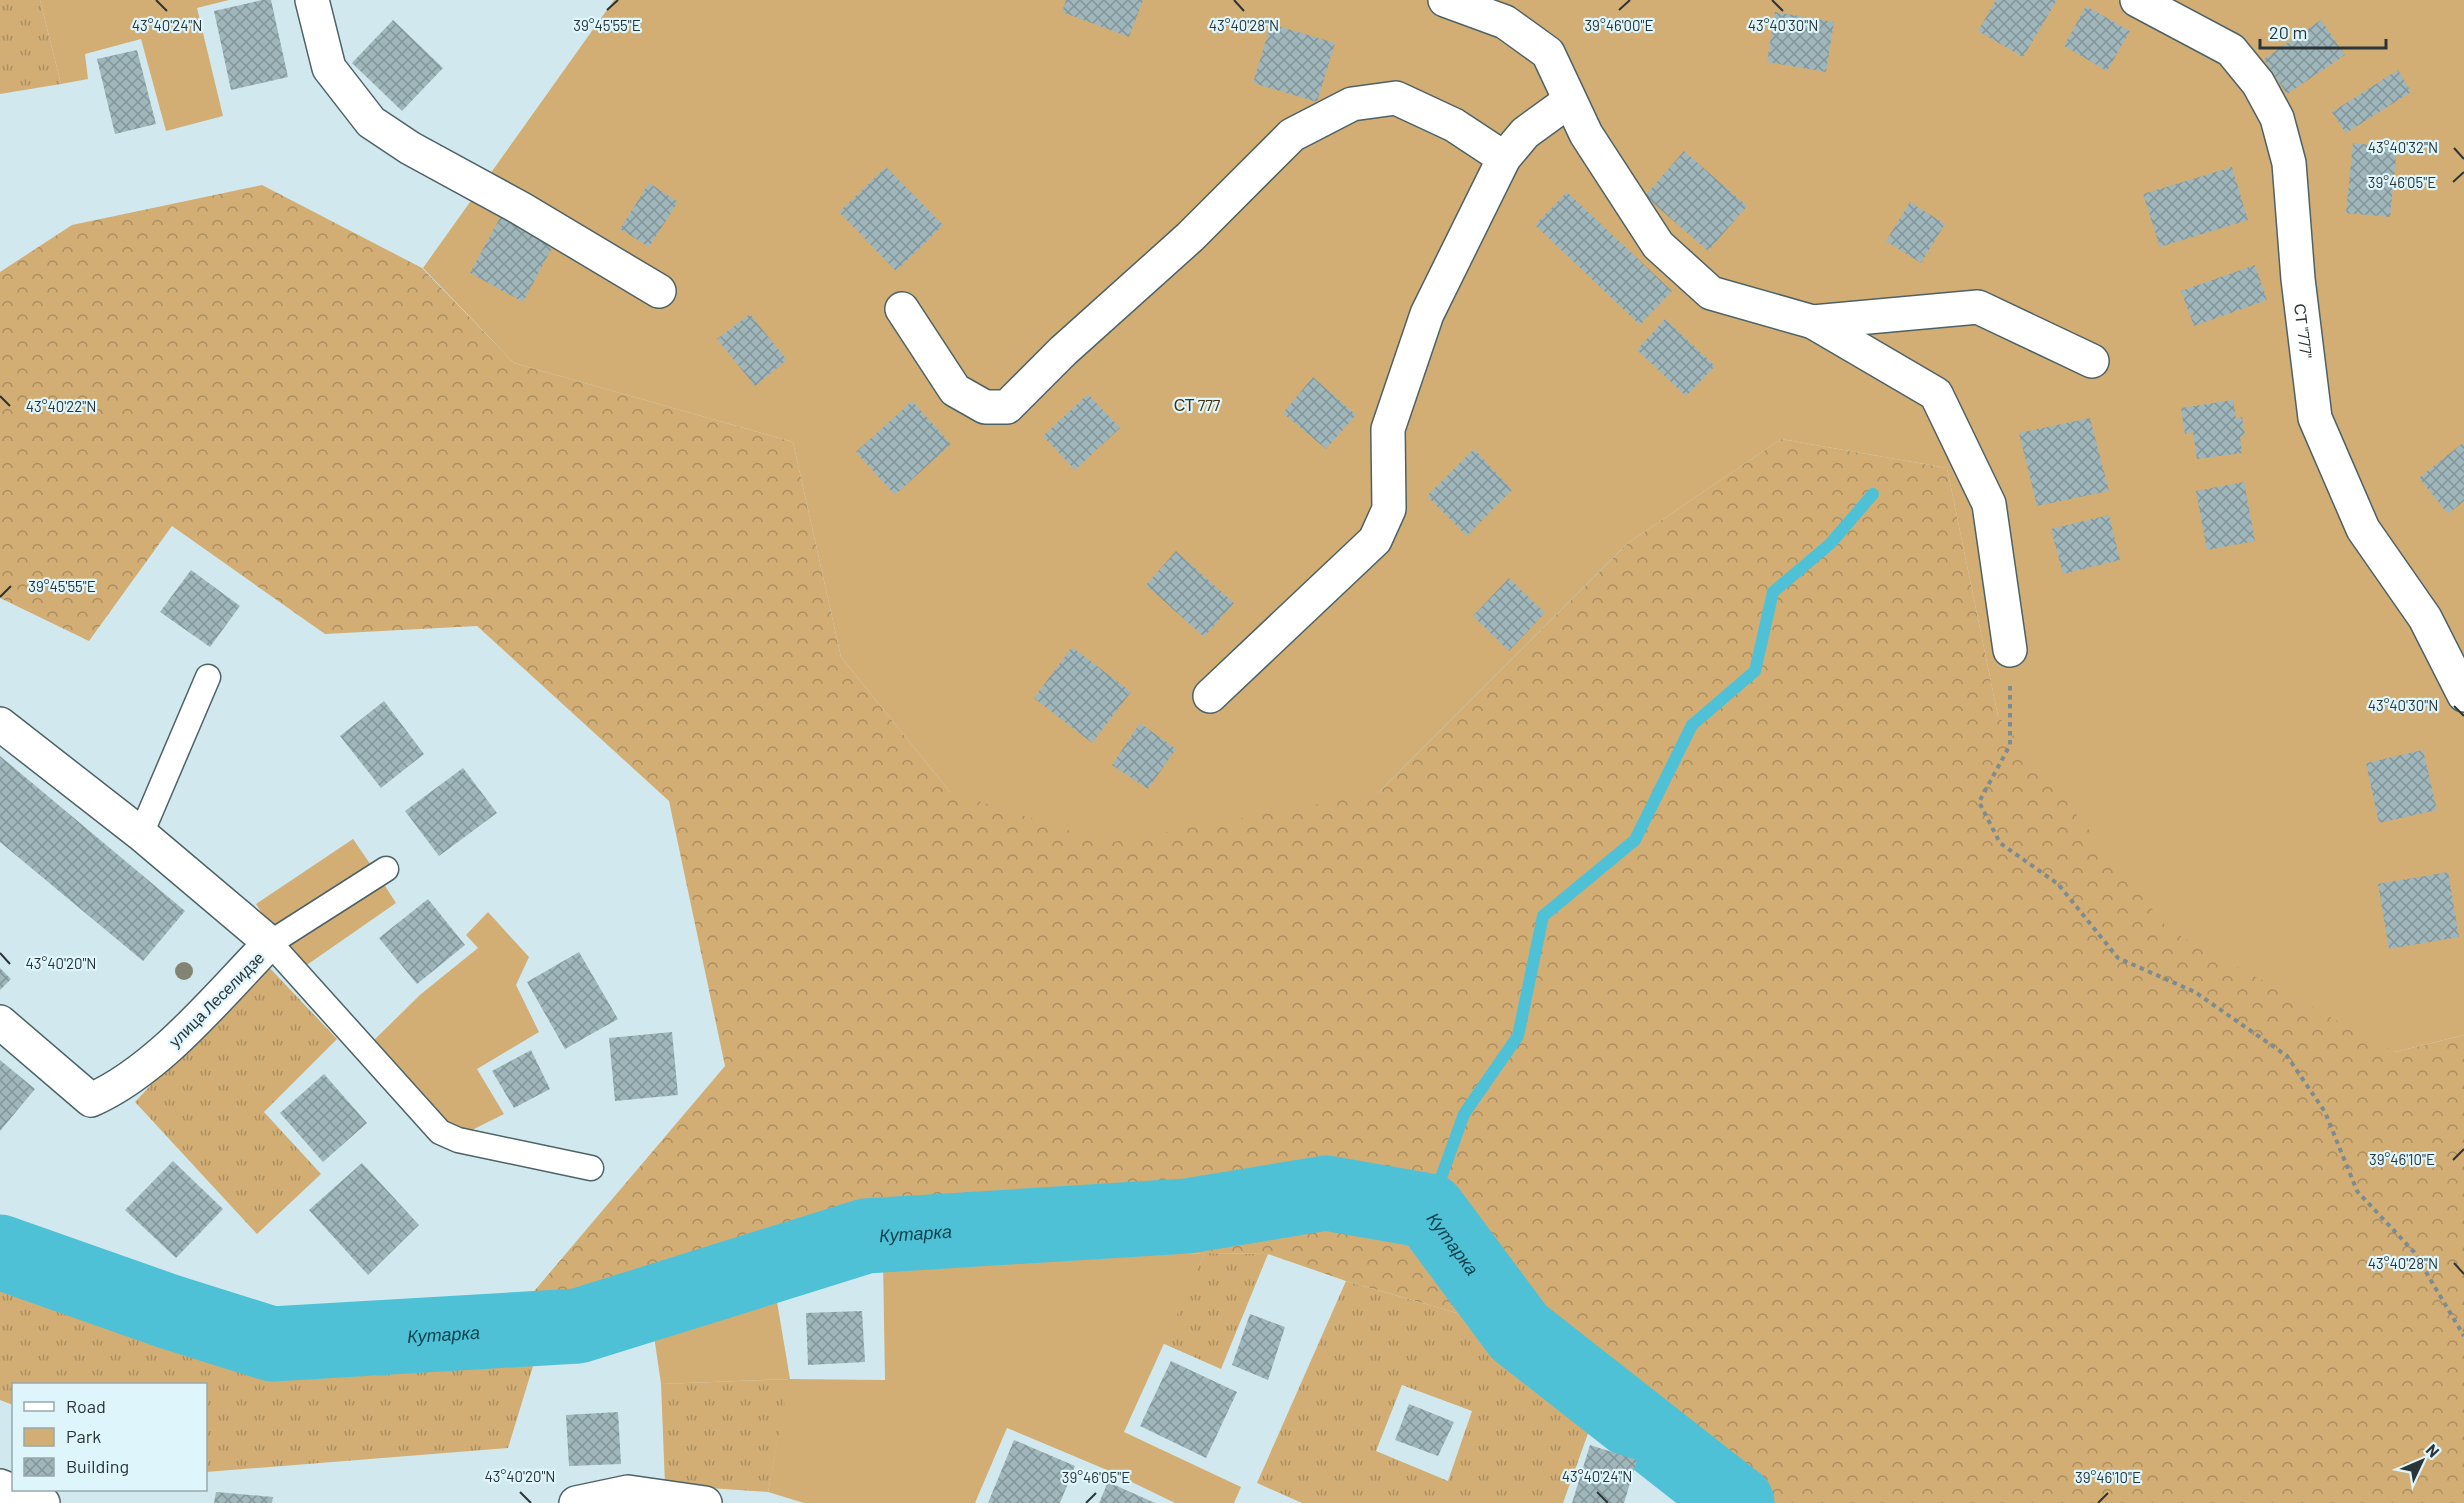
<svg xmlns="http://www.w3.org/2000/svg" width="2464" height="1503" font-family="Barlow,sans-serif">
<defs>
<pattern id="grass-tufts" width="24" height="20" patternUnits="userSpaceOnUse" patternTransform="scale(1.5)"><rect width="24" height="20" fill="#d2ae75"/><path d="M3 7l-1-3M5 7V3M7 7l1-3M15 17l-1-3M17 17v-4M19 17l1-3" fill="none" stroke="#ab8e61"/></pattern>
<pattern id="forest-crowns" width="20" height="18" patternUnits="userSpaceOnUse" patternTransform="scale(1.5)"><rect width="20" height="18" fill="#d2ae75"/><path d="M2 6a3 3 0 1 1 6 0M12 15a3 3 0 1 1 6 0" fill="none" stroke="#ab8e61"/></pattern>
<pattern id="building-cross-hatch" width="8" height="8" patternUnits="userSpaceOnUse" patternTransform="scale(1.5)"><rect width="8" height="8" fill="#9fb6bb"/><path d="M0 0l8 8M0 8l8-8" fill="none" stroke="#829599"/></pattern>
</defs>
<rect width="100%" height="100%" fill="#d1e9ee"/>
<path fill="url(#grass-tufts)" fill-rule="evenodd" d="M0 0H40L61 84 0 94Z
M265 963 337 1039 264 1112 321 1174 257 1234 135 1102Z
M1205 1253 1268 1254 1221 1369 1162 1343Z
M1346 1281 1488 1322 1595 1414 1563 1503H1302L1257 1483ZM1402 1385 1472 1411 1448 1481 1376 1451Z
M0 1289 300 1377 534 1363 508 1448 206 1472V1384H14L13 1405 0 1400Z
M790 1379 768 1492 665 1485 661 1384Z"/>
<path fill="url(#forest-crowns)" d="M262 185 422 268 514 363 793 442 841 657 950 792 1378 793 1628 543 1781 439 1947 468 1998 716 2395 1052 2464 1035V1503H1702L1523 1354 1488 1322 1346 1281 1268 1254 1205 1253 921 1262 840 1259 796 1232 561 1309 530 1296 725 1066 669 801 477 626 325 634 172 526 89 641 0 598V272L72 225Z"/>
<path fill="#d2ae75" d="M40 0H229L197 8 223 116 166 131 141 39 85 54 88 79 61 84Z
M614 0H2464V1035L2395 1052 2169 930 1998 716 1947 468 1781 439 1628 543 1378 793 1108 843 950 792 841 657 793 442 514 363 423 268Z
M353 839 373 868 273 931 256 904Z
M382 881 396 903 301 969 284 945Z
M488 912 529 957 516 985 539 1032 477 1069 504 1114 472 1130 448 1126 371 1043 421 994 478 948 466 935Z
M1205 1253 1124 1432 1241 1487 1234 1503H1175L1107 1470 1007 1428 975 1503H804L768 1492 789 1379 661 1384 653 1329 774 1284 790 1379 885 1380 883 1261 921 1262Z"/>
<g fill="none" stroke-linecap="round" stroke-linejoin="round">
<path stroke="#4fc1d7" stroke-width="12" d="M1429 1211 1464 1114 1518 1036 1543 916 1635 840 1692 725 1755 671 1773 592 1830 544 1873 494"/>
<path stroke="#4fc1d7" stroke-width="75" id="s1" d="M0 1252 167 1311 272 1344 578 1326 866 1236 1187 1216 1326 1193 1429 1211 1519 1332 1737 1503"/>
</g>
<path fill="url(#building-cross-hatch)" d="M262 0H271L288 77 231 90 214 11Z
M1066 0H1143L1129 37 1062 12Z
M1996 0H2057L2023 57 1978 31Z
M2086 6 2130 31 2107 71 2064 46Z
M1775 12 1834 22 1826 72 1767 62Z
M393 20 443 68 402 111 352 63Z
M2321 20 2345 55 2287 94 2264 59Z
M1271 24 1335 43 1317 102 1253 83Z
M137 50 156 124 115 134 97 59Z
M2398 70 2411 92 2346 133 2332 112Z
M2353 143 2397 148 2390 217 2346 213Z
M1684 151 1747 206 1708 251 1645 196Z
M886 167 943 225 896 271 839 212Z
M2232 167 2248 220 2160 247 2143 194Z
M649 183 678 202 649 247 620 229Z
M1567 192 1672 291 1640 325 1535 225Z
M1910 202 1945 224 1921 263 1886 241Z
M501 216 554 244 523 302 470 273Z
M2255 265 2267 300 2194 326 2181 291Z
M750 314 787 360 755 386 717 339Z
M1665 319 1715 366 1686 396 1637 350Z
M1313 377 1356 415 1326 449 1283 413Z
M1088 394 1120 428 1075 470 1043 436Z
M2233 400 2236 418 2242 417 2245 436 2240 437 2242 453 2197 459 2193 432 2185 434 2181 408Z
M912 401 951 444 895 495 856 452Z
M2090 418 2109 491 2037 506 2019 433Z
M2464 442V501L2448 514 2419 478Z
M1474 449 1512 490 1467 536 1427 496Z
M2244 482 2255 541 2207 550 2196 491Z
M2109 515 2120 560 2063 574 2051 529Z
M1176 551 1234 603 1204 637 1146 585Z
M191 570 240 606 210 647 160 612Z
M1509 578 1545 613 1509 651 1473 616Z
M1072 647 1131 692 1092 743 1034 698Z
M384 701 424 754 381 788 340 736Z
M1140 723 1176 749 1148 789 1112 765Z
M2423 750 2437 810 2379 823 2366 763Z
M0 756 185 911 143 961 0 842Z
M463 768 497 813 439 856 405 811Z
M2448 872 2459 937 2389 949 2378 884Z
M428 899 465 945 417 984 379 938Z
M579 952 618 1019 565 1049 527 982Z
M0 968 11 979 0 990Z
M672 1032 678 1095 615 1101 609 1038Z
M531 1050 550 1089 514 1108 492 1071Z
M0 1060 35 1089 0 1131Z
M324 1074 367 1123 323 1162 280 1113Z
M173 1161 223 1209 176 1258 125 1210Z
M362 1163 419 1225 368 1275 309 1210Z
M862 1311 865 1362 808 1365 806 1313Z
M1250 1314 1285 1327 1268 1380 1232 1365Z
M1171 1361 1237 1392 1206 1458 1140 1426Z
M1409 1404 1454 1422 1438 1456 1395 1440Z
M618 1412 621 1464 569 1466 566 1415Z
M1014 1440 1075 1466 1060 1503H988Z
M1590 1445 1637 1460 1624 1503H1572Z
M1108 1482 1155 1503H1099Z
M216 1492 273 1497 272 1503H214Z"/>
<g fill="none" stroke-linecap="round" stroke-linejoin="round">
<defs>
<path id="service" d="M141 834 208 677
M386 869 270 943 440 1132 458 1140 591 1168"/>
<g id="minor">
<path d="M312 0 329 68 371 122 410 148 520 208 659 291"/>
<path d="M1445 0 1505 22 1548 53 1586 134 1658 245 1711 293 1813 322 1978 307 2092 361"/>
<path id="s2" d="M2137 0 2231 50 2258 83 2277 118 2289 163 2298 279 2315 418 2363 529 2425 618 2464 695"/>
<path d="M902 309 955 390 985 407H1007L1063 351 1190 237 1292 135 1352 104 1396 98 1454 125 1504 158"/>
<path d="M1813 322 1936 394 1989 504 2010 650"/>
<path d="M1210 696 1375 540 1389 509 1388 429 1427 314 1504 158 1525 133 1569 101"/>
<path d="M0 724 141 834 270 943C218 996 159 1070 91 1100L0 1022"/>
<path d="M0 1486 43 1503"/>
<path d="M576 1503 628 1492 705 1503"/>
</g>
</defs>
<use href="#service" stroke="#4d6266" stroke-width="27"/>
<use href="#minor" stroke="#4d6266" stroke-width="36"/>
<path stroke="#7c8c90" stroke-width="4" stroke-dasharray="4.5 4.5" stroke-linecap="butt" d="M2010 686V745L1979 802 2000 843 2058 884 2118 958 2195 992 2287 1056 2325 1112 2357 1191 2414 1252 2464 1336"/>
<use href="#service" stroke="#fff" stroke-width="24"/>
<use href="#minor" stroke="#fff" stroke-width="33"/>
</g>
<circle fill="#828373" cx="184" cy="971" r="9"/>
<path fill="none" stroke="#2b3436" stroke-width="2" d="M156 0 167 11M1234 0 1244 11M1772 0 1783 11M607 10 618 0M1619 10 1630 0M2454 148 2464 159M2453 182 2464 172M0 396 10 406M0 597 11 586M2454 706 2464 716M0 953 10 964M2453 1160 2464 1149M2454 1263 2464 1274M520 1492 531 1503M1597 1492 1608 1503M1086 1503 1096 1493M2098 1503 2108 1493"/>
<g text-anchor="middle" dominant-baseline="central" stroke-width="4.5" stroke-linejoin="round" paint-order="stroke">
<g font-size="16" fill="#2b3436" stroke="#def6fb">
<text stroke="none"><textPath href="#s2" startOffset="404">СТ "777"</textPath></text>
<text transform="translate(216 999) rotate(-45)">улица Леселидзе</text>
</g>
<g font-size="16" fill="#422f0e" stroke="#def6fb">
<text x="1197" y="404">СТ 777</text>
</g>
<g font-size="18" font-style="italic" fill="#0f434c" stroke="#def6fb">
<text stroke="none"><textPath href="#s1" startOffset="945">Кутарка</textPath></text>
<text stroke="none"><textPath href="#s1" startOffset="1503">Кутарка</textPath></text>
<text stroke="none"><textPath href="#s1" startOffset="459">Кутарка</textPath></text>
</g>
</g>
<g font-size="15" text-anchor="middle" fill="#2b3436" stroke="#def6fb" stroke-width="4.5" stroke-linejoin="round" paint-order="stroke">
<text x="607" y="31">39°45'55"E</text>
<text x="1619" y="31">39°46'00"E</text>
<text x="167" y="31">43°40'24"N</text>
<text x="1244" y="31">43°40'28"N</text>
<text x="1783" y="31">43°40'30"N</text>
<text x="2403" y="153">43°40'32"N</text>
<text x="2402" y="188">39°46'05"E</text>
<text x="61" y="412">43°40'22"N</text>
<text x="62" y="592">39°45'55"E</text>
<text x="2403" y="711">43°40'30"N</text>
<text x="61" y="969">43°40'20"N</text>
<text x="2402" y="1165">39°46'10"E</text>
<text x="2403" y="1269">43°40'28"N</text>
<text x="520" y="1482">43°40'20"N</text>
<text x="1597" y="1482">43°40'24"N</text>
<text x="1096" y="1483">39°46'05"E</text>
<text x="2108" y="1483">39°46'10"E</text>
</g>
<rect x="12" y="1383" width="195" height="108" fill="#def6fb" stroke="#96a8ac" stroke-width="1.5"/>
<rect x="24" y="1402" width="30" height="9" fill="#ffffff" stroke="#96a8ac" stroke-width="1.5"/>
<text x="66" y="1413" font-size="18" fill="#2b3436">Road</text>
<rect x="24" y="1428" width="30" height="18" fill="#d2ae75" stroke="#96a8ac" stroke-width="1.5"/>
<text x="66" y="1443" font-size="18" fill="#2b3436">Park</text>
<rect x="24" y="1458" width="30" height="18" fill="url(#building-cross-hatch)" stroke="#96a8ac" stroke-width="1.5"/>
<text x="66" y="1473" font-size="18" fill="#2b3436">Building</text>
<g transform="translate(2422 1461) rotate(46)" stroke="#def6fb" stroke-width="4.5" paint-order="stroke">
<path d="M0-4.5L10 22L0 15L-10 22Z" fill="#2b3436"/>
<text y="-9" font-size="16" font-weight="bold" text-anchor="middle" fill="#2b3436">N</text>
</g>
<path d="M2260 39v9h126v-9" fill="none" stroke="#2b3436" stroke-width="3"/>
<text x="2269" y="39" font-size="18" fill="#2b3436" stroke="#def6fb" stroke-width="4.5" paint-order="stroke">20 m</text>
</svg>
